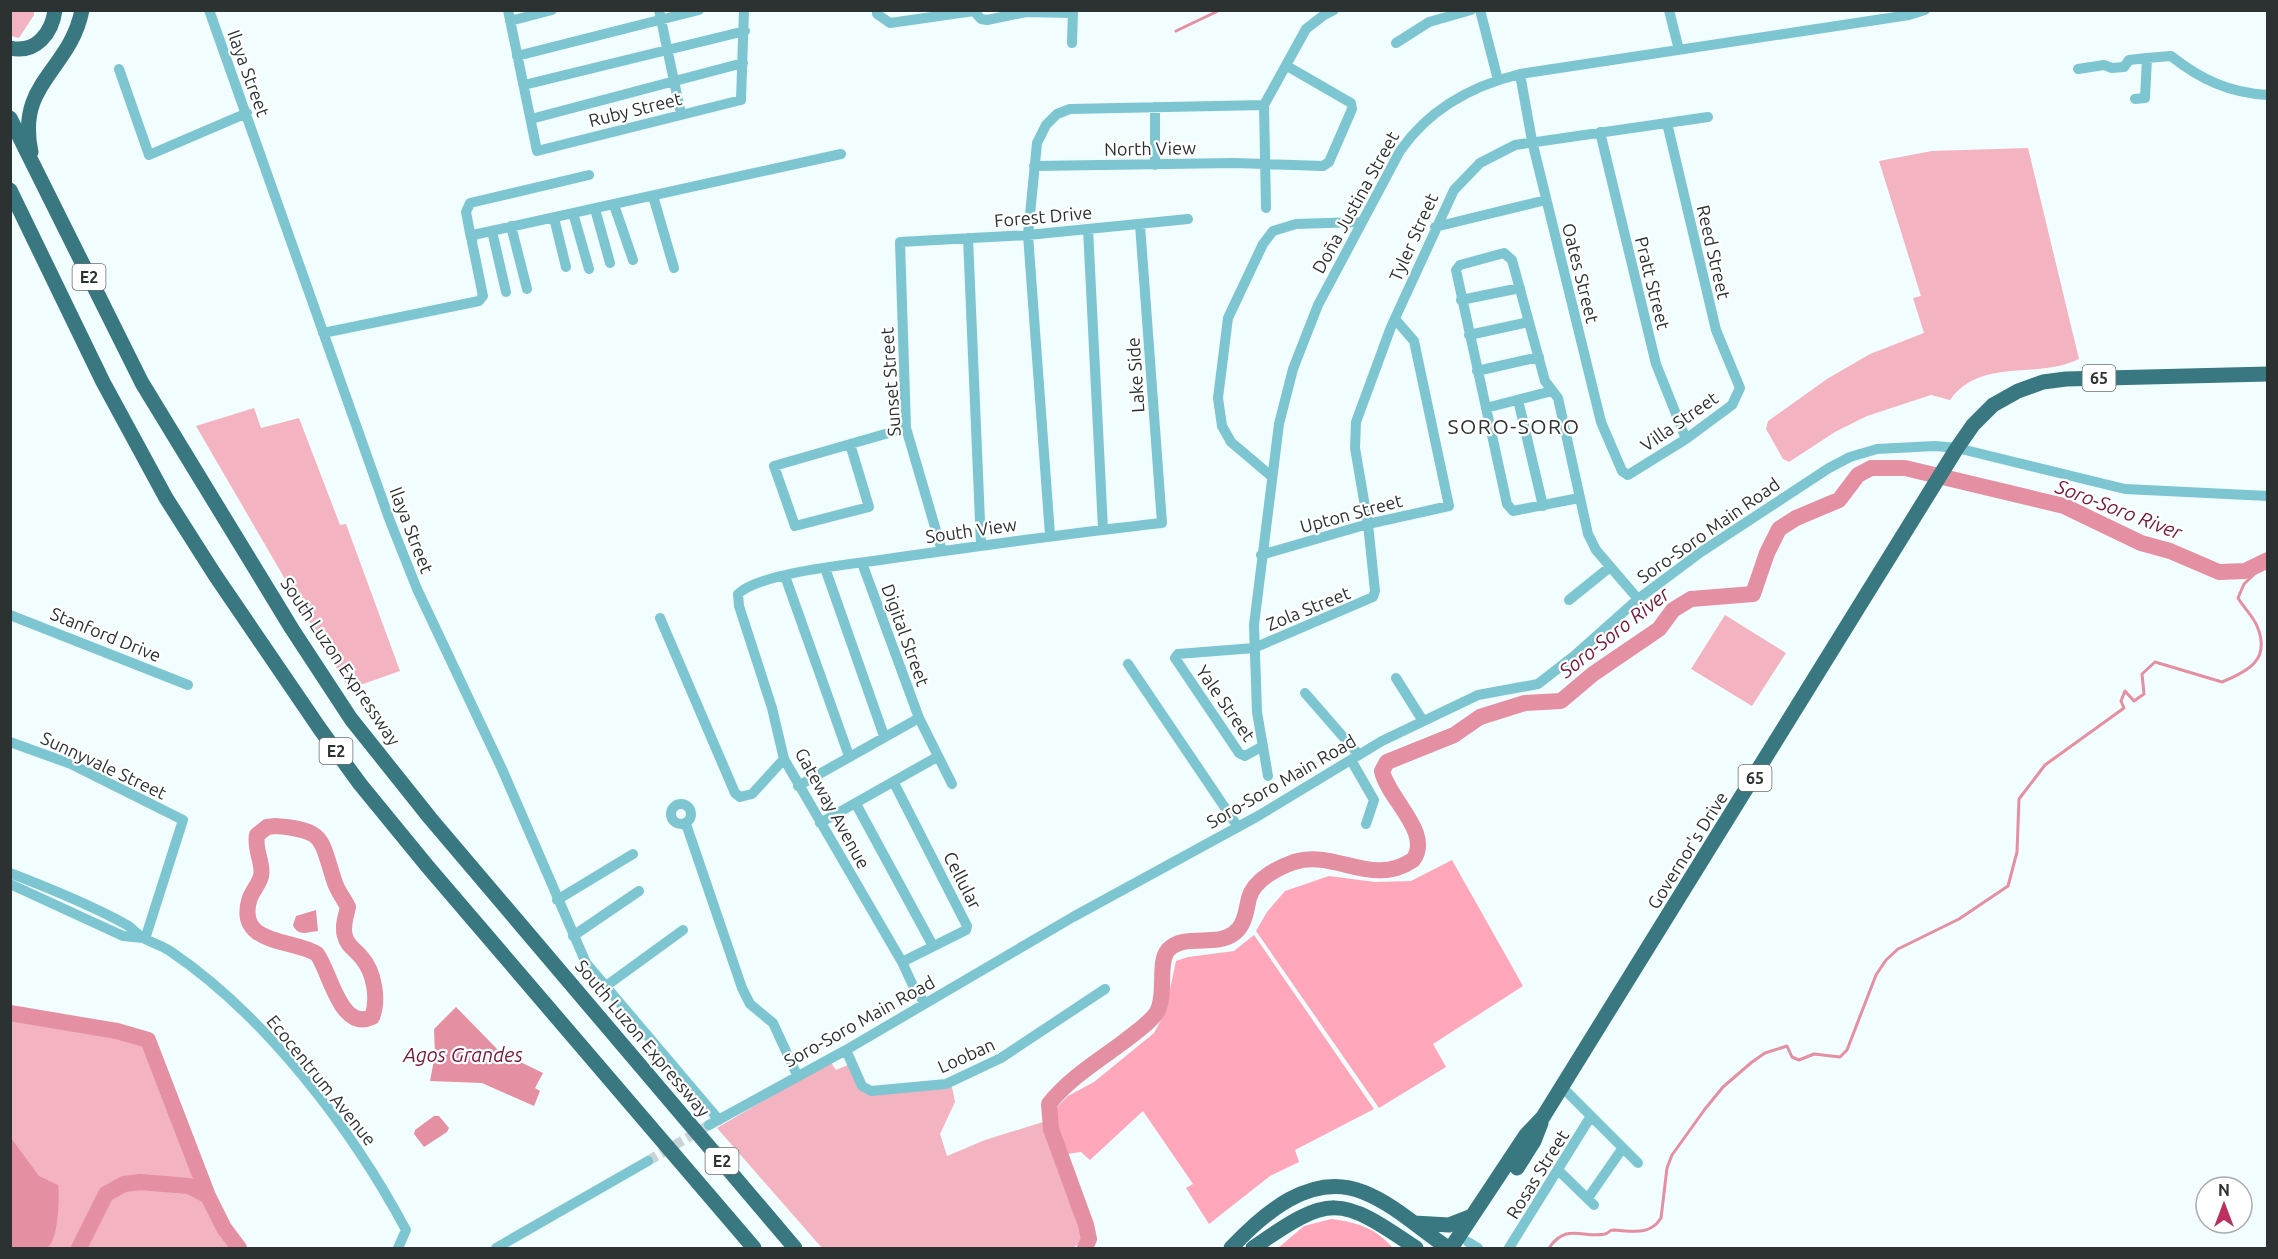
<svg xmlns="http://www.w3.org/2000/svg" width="2278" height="1259" font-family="Ubuntu,sans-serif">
<rect width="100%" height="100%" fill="#f2fdff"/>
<path fill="#f3b3c0" d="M10 11H34V15L19 38 11 36Z
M2028 148 2079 359C2036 380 1981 357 1950 400L1931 395 1867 416 1835 432 1789 462 1783 459 1766 429 1768 421 1827 379 1870 354 1924 333 1913 298 1921 296 1879 161 1932 151Z
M254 408 261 428 299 418 340 525 346 524 400 671 349 689 196 426Z
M1725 615 1786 653 1752 706 1691 669Z
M11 1013 117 1031 148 1040 208 1196 224 1228 239 1248H11Z
M830 1061 836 1070 850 1064 861 1088 952 1087 955 1102 940 1134 947 1156 985 1140 1043 1122 1083 1241 1073 1248H822L717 1128Z"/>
<path fill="#fea7ba" d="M1452 860 1523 986 1433 1044 1446 1067 1379 1108 1256 931 1267 912 1285 891 1329 876 1375 882 1411 881Z
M1254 935 1374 1109 1295 1150 1299 1162 1270 1176 1209 1224 1186 1188 1193 1184 1143 1111 1090 1160 1081 1152 1067 1154 1056 1122V1108L1068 1096 1094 1082 1154 1033 1165 1013 1176 961 1188 957 1234 951Z
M1331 1219C1356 1222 1376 1228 1393 1248H1278L1304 1226Z"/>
<path fill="#e48fa2" d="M316 910 318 931C307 932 298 937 293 925L296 916Z
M456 1007 500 1052 543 1073 535 1088 540 1091 534 1106 482 1083 430 1081 435 1055 434 1029Z
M434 1116H439L449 1128 447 1132 424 1147 414 1134 415 1130Z
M11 1138 39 1176 58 1185C60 1196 58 1238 49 1246 40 1252 21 1248 11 1248Z"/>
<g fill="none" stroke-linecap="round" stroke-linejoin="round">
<path stroke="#e48fa2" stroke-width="3" d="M1176 31 1220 10
M1549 1248C1567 1222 1583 1239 1605 1234 1611 1232 1608 1230 1614 1230 1632 1231 1650 1236 1661 1218L1667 1168 1672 1155 1705 1109 1723 1087 1752 1062 1765 1053 1787 1046 1792 1057 1799 1060 1814 1054 1840 1057 1847 1050 1876 975 1886 960 1898 949 1959 919 2008 886 2017 852 2019 799 2045 765 2124 708 2121 701 2125 691 2134 701 2144 694 2142 674 2155 662 2222 682C2249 671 2271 659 2257 626 2253 616 2244 608 2238 598L2244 584 2268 561"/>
<path stroke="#e48fa2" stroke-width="16" d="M275 826C326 830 320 838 335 883 338 892 344 899 348 907 346 916 342 927 345 936 347 946 356 950 362 958 374 972 379 999 372 1017 340 1032 330 971 317 954 295 939 237 946 249 901 251 892 259 885 261 876 264 863 254 851 257 835L267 827Z
M10 1013 117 1031 148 1040 208 1196 224 1228 239 1248
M79 1248 106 1194 124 1184 140 1182 189 1186 208 1196
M1085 1248 1089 1239 1086 1225 1051 1129 1049 1104C1069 1078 1101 1059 1126 1040 1136 1032 1150 1023 1157 1012 1167 994 1157 963 1168 950 1184 933 1215 947 1233 934 1245 926 1246 911 1249 898 1254 880 1277 868 1294 862 1336 849 1371 888 1413 860 1433 833 1388 799 1382 771L1387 762 1454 735 1480 717 1525 703 1561 701 1593 674 1659 629 1673 610 1691 599 1753 594 1767 553 1779 529 1796 518 1839 500 1858 475 1871 468H1905L2064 506 2141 543 2170 551 2219 572 2245 571 2268 560"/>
<path stroke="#cad4d6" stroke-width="10" stroke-dasharray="10 5" stroke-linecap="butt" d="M648 1161 709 1125"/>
<path stroke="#7dc6d1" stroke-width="10" d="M209 10 390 521 417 589 502 769 586 963 719 1120
M508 10 537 151 741 100 744 10
M659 10 681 114
M877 10V14L890 23 974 11
M973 10 981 19 987 20 1026 12 1073 13
M1480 10 1498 80
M1669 10 1679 50
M510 21 552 10
M1072 43 1073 10
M1396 43 1429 22 1471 10
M517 56 699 10
M119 69 149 155 247 113
M2078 69 2104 65 2112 68 2124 67 2129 60 2147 58
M1520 74 1532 141 1601 422 1622 471 1628 475 1686 439 1732 405 1740 388 1716 330 1667 123
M524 85 745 31
M2135 99 2145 98 2147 58 2171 56C2200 79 2229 93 2268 95
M1155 107V165
M531 119 743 63
M1600 132 1656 364 1686 439
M1034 166 1234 163 1323 166 1329 162 1352 109 1351 103 1287 66
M653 196 674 268
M614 205 633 260
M1266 208 1264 105 1306 29 1324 15 1334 10
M595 209 610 263
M573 213 589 269
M554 218 566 267
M511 226 527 289
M1435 227 1546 200
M1088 229 1103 529
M492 231 506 292
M471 238 466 212 470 203 589 175
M968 238 981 545
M1461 300 1520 288
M323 333 479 301 483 296 472 242 473 235 841 154
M1469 335 1529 322
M1477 371 1539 357
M1518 400 1543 506
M1486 408 1552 391
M850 444 869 507 795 526 774 466 906 428
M1271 476 1231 442 1222 426 1218 398 1228 318 1263 244 1273 231 1296 224 1360 222
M1579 498 1513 511 1507 504 1456 270 1460 265 1504 253 1512 260 1545 381 1558 398 1588 534 1596 550 1638 599
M1050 535 1028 235 1037 143 1046 125 1057 114 1070 109 1264 105
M942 551 906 428 900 242 1028 235 1188 219
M1261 555 1368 524 1449 506 1414 341 1395 319
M862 563 919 718 952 784
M825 568 884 736
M785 576 849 756
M1569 600 1610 567
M10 615 188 685
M660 618 735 793 740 797 752 794 784 759
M1128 664 1238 827
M1396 678 1423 721
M1305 693 1359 755
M10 742 71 764 183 820 145 939
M1263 746 1245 756 1239 753 1175 658 1178 654 1254 648 1373 597 1375 591 1368 524 1355 448 1356 422 1391 327 1454 190 1480 163 1515 145 1708 117
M1351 760 1374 800 1366 824
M1268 776 1257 712 1254 625 1279 424 1293 369 1318 305 1400 151C1429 109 1471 86 1520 74L1909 15 1925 10
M894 783 967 926 966 930 902 962
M798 786 919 718
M671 814a10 10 0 1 1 20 0a10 10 0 1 1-20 0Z
M856 804 933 946
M820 823 937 757
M686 824 742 988 750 1004 773 1023 797 1075
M10 873C49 888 91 905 127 925 133 929 138 935 145 939 153 943 162 946 170 951 265 1015 352 1129 406 1230L398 1248
M10 884 123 936 143 938
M557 900 633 854
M573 936 639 891
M606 986 683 930
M925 1003 915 990 902 962 784 759 772 708 739 606 738 594C761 572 854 564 887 559 979 546 1070 533 1162 523L1140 225
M846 1050 862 1086 871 1091 946 1084 1001 1058 1105 989
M1562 1087 1638 1163
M709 1125 846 1050 1073 917 1258 816 1382 741 1478 695 1538 684 1574 656 1638 599 1701 552 1829 468 1850 457 1877 449 1935 446 1957 448 2125 489 2268 496
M1559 1171 1594 1205
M1588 1198 1622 1149
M1468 1242 1478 1248
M496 1248 648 1161
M1509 1248 1591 1116"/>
<path stroke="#397881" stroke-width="15" d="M10 48C36 54 52 33 55 10
M10 118 142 383 292 629 351 719 430 818 795 1248
M31 152C16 82 70 71 82 10
M10 190 103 382 166 498 215 575 320 729 360 784 428 867 754 1248
M1517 1168 1534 1141 1541 1123
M1414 1223 1449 1225 1472 1216
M1231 1248C1263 1214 1311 1171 1363 1192 1394 1204 1421 1230 1448 1248
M1253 1248C1330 1194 1339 1195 1416 1248
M1451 1248 1526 1135 1543 1117 1957 448 1973 425 1993 405 2018 391 2043 382 2066 379 2268 374"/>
</g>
<g text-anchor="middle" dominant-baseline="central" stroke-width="4.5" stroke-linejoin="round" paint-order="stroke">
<g fill="#fff" stroke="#6b6f6f" stroke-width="1.5">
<rect x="72.5" y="264" width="33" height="26" rx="4.5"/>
<rect x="2082.5" y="365" width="33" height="26" rx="4.5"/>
<rect x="319.5" y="738" width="33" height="26" rx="4.5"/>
<rect x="1738.5" y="765" width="33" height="26" rx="4.5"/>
<rect x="705.5" y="1148" width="33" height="26" rx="4.5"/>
</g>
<g font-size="16" font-weight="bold" fill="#2c3131">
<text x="89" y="277">E2</text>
<text x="2099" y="378">65</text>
<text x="336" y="751">E2</text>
<text x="1755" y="778">65</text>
<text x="722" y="1161">E2</text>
</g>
<g font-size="18" fill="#2c3131" stroke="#fff">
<text transform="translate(249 73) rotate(70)">Ilaya Street</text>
<text transform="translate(635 109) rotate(-14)">Ruby Street</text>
<text transform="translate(1150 148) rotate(-1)">North View</text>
<text transform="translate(1355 202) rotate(-61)">Doña Justina Street</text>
<text transform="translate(1043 216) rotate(-5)">Forest Drive</text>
<text transform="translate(1413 237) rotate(-66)">Tyler Street</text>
<text transform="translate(1714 252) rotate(77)">Reed Street</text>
<text transform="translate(1581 273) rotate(76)">Oates Street</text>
<text transform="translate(1653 283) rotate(76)">Pratt Street</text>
<text transform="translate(1135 375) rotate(-94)">Lake Side</text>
<text transform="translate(890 382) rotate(-94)">Sunset Street</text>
<text transform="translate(1679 421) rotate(-35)">Villa Street</text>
<text transform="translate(1351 513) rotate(-15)">Upton Street</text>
<text transform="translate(412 530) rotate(69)">Ilaya Street</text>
<text transform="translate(971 530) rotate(-8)">South View</text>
<text transform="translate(1708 530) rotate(-35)">Soro-Soro Main Road</text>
<text transform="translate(1308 608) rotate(-22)">Zola Street</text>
<text transform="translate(106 634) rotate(22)">Stanford Drive</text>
<text transform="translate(906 635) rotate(70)">Digital Street</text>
<text transform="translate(341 661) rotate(56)">South Luzon Expressway</text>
<text transform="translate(1226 703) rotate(55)">Yale Street</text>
<text transform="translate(104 765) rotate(25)">Sunnyvale Street</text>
<text transform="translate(1281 781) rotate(-30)">Soro-Soro Main Road</text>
<text transform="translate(833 808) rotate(61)">Gateway Avenue</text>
<text transform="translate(1687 850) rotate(-58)">Governor's Drive</text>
<text transform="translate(963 880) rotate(63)">Cellular</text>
<text transform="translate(859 1021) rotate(-29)">Soro-Soro Main Road</text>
<text transform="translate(643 1038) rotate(50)">South Luzon Expressway</text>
<text transform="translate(966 1055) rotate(-24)">Looban</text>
<text transform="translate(322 1080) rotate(51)">Ecocentrum Avenue</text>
<text transform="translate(1537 1174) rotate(-58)">Rosas Street</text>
</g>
<g font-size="20" font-style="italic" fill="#791539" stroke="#fff">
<text transform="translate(2119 509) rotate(21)">Soro-Soro River</text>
<text transform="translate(1614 632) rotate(-38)">Soro-Soro River</text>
<text x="463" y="1054">Agos Grandes</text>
</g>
<g font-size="21" letter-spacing="1.5" fill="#2c3131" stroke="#fff">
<text x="1514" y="426">SORO-SORO</text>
</g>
</g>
<rect width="2278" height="1259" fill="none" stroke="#2c3131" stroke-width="24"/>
<g transform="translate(2224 1205)"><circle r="28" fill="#ffffff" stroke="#abadad" stroke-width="1.5"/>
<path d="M0-4.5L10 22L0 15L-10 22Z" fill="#bc2f5f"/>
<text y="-9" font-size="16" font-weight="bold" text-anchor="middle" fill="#2c3131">N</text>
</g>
</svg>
